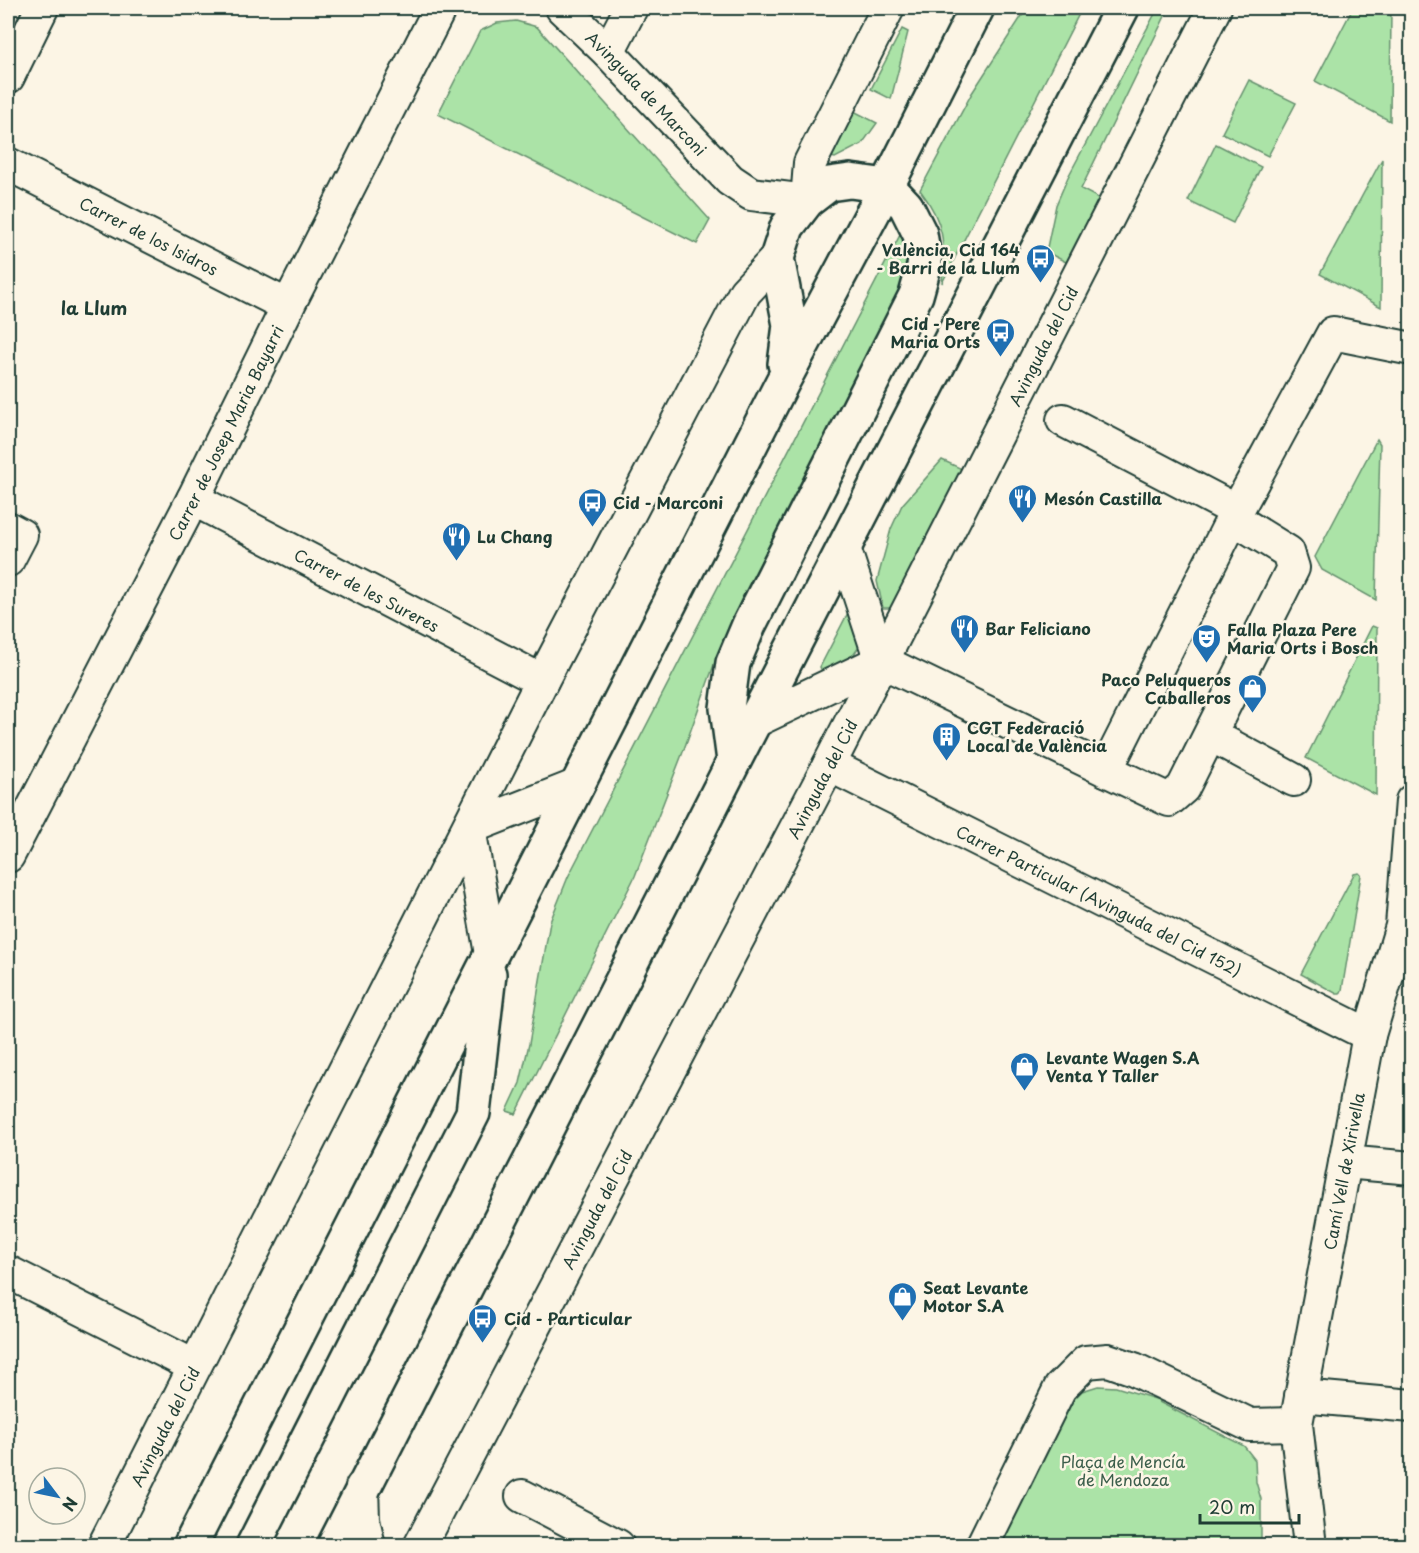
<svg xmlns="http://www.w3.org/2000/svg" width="1419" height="1553" font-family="'Playpen Sans',sans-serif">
<rect width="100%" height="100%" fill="#fcf5e5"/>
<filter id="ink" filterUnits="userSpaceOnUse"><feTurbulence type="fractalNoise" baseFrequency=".0167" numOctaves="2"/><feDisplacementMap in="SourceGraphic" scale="12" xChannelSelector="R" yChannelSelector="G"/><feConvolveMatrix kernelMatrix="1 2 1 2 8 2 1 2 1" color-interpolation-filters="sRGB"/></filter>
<g filter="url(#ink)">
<path fill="#abe3a7" stroke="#65906e" stroke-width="1.5" d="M1027 8H1082L942 283C945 243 945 223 920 190L972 93Z
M1158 8H1169L1081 189 1102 200 1068 263 1046 252 1056 205 1068 177Z
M1353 8H1391L1390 121 1315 81Z
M516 21 537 27 710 220 697 244 438 114 480 31 497 23Z
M902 29 908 32 891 99 871 89Z
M1249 80 1296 103 1268 156 1222 133Z
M848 108 877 123 862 144 835 158 827 156Z
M1216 144 1261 167 1233 223 1188 201Z
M1382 159 1381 307 1320 274Z
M900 235C914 255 910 262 904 284L741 600 720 648 683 752 635 876 516 1114 507 1111 520 1083 529 1044 550 922 568 877Z
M1377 439 1380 444 1376 600 1322 570 1315 557Z
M942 460 962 469 893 608H883L877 581 891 529 902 505Z
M852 605C855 614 861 625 861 634 863 652 839 672 822 671L820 667Z
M1372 626 1377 628 1376 795 1306 758Z
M1359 873 1361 875 1342 990 1340 994H1337L1301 974 1354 874Z
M1098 1386 1116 1387 1159 1400V1402L1244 1446 1255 1460 1256 1482 1261 1499V1545L997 1546 1071 1402 1082 1391Z"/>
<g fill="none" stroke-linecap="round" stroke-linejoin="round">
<defs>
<g id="minor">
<path id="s1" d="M562 8 608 52 730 180 751 194 807 201 810 163 888 8"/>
<path d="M608 52 631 8"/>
<path d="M8 77 42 8"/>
<path id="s2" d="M8 164 288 306"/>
<path d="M1063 420 1237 511"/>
<path id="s3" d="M193 499 542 681"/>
<path d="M1233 518 1288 552 1293 568 1183 788 1169 800 1106 770Z"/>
<path d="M1233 518 1333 333 1412 349"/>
<path d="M8 528 21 535 8 560"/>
<path d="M844 548 881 661 1106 770"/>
<path d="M755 721 881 661"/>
<path d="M1222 741 1294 780"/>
<path id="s4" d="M829 765 1369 1035"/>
<path id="s5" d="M8 856 193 499 288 306 440 8"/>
<path d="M491 954 469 828 578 785"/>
<path d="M1345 1162 1412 1168"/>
<path d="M8 1272 194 1366"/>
<path d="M1301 1396 1412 1406"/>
<path d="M362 1487 363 1519 369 1546"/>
<path d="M522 1496 618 1546"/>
<path id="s6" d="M104 1546 542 681 745 292 777 258"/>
<path id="s7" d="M420 1546 829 765 1215 8"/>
<path d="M982 1546 1060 1388 1086 1362 1108 1360 1134 1369 1250 1425 1296 1424"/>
<path id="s8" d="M1310 1546 1296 1424 1369 1035 1402 926 1412 801"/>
</g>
<path id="major" d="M734 761 727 708 733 663 749 625 916 295 925 263 920 234 906 206 887 186 850 181 829 184 807 201 787 227 777 258 790 325 785 364
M190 1546 782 383 887 186 977 8
M253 1546 473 1113 489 974
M334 1546 734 761 1122 8"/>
</defs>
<use href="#minor" stroke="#1f3d34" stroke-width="36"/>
<use href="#major" stroke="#1f3d34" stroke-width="38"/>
<use href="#minor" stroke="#fcf5e5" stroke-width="32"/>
<use href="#major" stroke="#fcf5e5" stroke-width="33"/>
</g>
</g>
<defs>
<symbol id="bus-pin" viewBox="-11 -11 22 30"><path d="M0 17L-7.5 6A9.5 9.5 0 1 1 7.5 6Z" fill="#1f6fb2" stroke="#fcf5e5"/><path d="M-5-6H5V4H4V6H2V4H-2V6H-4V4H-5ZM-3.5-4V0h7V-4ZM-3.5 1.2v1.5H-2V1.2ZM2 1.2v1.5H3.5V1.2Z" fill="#fff"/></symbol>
<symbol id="restaurant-pin" viewBox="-11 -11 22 30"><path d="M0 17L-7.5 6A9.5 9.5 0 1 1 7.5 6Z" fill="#1f6fb2" stroke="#fcf5e5"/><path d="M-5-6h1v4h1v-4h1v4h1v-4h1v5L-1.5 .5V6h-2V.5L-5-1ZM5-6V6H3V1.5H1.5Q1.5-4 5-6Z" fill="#fff"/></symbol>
<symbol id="theatre-pin" viewBox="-11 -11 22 30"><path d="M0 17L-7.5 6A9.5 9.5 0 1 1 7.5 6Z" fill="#1f6fb2" stroke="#fcf5e5"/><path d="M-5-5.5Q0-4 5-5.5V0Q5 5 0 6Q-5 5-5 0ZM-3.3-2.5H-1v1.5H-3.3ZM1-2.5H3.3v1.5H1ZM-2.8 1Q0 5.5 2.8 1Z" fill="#fff"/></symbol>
<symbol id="shop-pin" viewBox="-11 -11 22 30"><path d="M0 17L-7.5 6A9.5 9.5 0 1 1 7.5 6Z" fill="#1f6fb2" stroke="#fcf5e5"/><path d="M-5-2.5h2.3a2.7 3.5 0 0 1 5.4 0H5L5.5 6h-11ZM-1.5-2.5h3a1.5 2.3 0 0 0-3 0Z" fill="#fff"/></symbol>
<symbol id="building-pin" viewBox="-11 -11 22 30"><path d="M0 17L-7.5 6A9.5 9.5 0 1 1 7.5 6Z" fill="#1f6fb2" stroke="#fcf5e5"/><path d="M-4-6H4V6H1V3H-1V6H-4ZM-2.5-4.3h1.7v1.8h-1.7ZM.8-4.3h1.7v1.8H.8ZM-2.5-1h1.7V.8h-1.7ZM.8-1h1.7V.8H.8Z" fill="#fff"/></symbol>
</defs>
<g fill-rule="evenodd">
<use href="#bus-pin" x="1024" y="242" width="33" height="45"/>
<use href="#bus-pin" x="984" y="316" width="33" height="45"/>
<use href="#restaurant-pin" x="1006" y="482" width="33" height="45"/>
<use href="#bus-pin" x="576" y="486" width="33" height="45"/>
<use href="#restaurant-pin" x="440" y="520" width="33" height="45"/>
<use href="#restaurant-pin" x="948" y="612" width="33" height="45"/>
<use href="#theatre-pin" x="1190" y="622" width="33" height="45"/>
<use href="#shop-pin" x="1236" y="672" width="33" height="45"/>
<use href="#building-pin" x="930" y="720" width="33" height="45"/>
<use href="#shop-pin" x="1008" y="1050" width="33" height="45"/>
<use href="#shop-pin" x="886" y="1280" width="33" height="45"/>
<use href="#bus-pin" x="466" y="1302" width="33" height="45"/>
</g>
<g text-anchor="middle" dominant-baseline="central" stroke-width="5" stroke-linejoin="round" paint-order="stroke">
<g font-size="16" fill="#1f3d34" stroke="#fcf5e5">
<text stroke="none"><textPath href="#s1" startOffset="120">Avinguda de Marconi</textPath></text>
<text stroke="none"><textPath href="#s2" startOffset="158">Carrer de los Isidros</textPath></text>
<text stroke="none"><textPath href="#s7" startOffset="1352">Avinguda del Cid</textPath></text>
<text stroke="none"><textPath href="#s5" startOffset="476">Carrer de Josep Maria Bayarri</textPath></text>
<text stroke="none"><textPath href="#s3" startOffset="196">Carrer de les Sureres</textPath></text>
<text stroke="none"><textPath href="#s7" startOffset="866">Avinguda del Cid</textPath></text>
<text stroke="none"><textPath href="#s4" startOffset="302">Carrer Particular (Avinguda del Cid 152)</textPath></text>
<text stroke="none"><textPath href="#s8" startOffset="380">Camí Vell de Xirivella</textPath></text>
<text stroke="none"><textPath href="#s7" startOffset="380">Avinguda del Cid</textPath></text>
<text stroke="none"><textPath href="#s6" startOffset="134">Avinguda del Cid</textPath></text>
</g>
<g font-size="16" font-weight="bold" fill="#1f3d34" stroke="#fcf5e5" text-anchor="start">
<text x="1020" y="249" text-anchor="end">València, Cid 164<tspan x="1020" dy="18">- Barri de la Llum</tspan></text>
<text x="980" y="323" text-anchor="end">Cid - Pere<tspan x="980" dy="18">Maria Orts</tspan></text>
<text x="1044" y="498">Mesón Castilla</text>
<text x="613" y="502">Cid - Marconi</text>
<text x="477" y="536">Lu Chang</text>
<text x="985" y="628">Bar Feliciano</text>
<text x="1227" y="629">Falla Plaza Pere<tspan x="1227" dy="18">Maria Orts i Bosch</tspan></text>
<text x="1231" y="679" text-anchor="end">Paco Peluqueros<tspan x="1231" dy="18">Caballeros</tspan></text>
<text x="967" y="727">CGT Federació<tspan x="967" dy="18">Local de València</tspan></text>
<text x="1046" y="1057">Levante Wagen S.A<tspan x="1046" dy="18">Venta Y Taller</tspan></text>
<text x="923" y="1287">Seat Levante<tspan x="923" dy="18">Motor S.A</tspan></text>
<text x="504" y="1318">Cid - Particular</text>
</g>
<g font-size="16" fill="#3b5e4b" stroke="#fcf5e5">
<text x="1123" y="1461">Plaça de Mencía<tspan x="1123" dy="18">de Mendoza</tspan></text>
</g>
<g font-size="18" font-weight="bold" fill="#1f3d34" stroke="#fcf5e5">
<text x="94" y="307">la Llum</text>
</g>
</g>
<rect width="1419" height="1553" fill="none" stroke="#fcf5e5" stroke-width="30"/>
<rect x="15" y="15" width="1389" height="1523" fill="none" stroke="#1f3d34" stroke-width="2" filter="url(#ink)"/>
<g transform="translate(57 1496) rotate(122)"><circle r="28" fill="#fcf5e5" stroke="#a4ab9e" stroke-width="1.5"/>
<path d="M0-4.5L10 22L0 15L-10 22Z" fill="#1f6fb2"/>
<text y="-9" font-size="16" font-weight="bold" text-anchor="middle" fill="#1f3d34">N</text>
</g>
<path d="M1200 1514v9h99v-9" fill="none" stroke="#1f3d34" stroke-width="3"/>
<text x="1209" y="1514" font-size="18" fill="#1f3d34" stroke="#fcf5e5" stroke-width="4.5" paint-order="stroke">20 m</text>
</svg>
